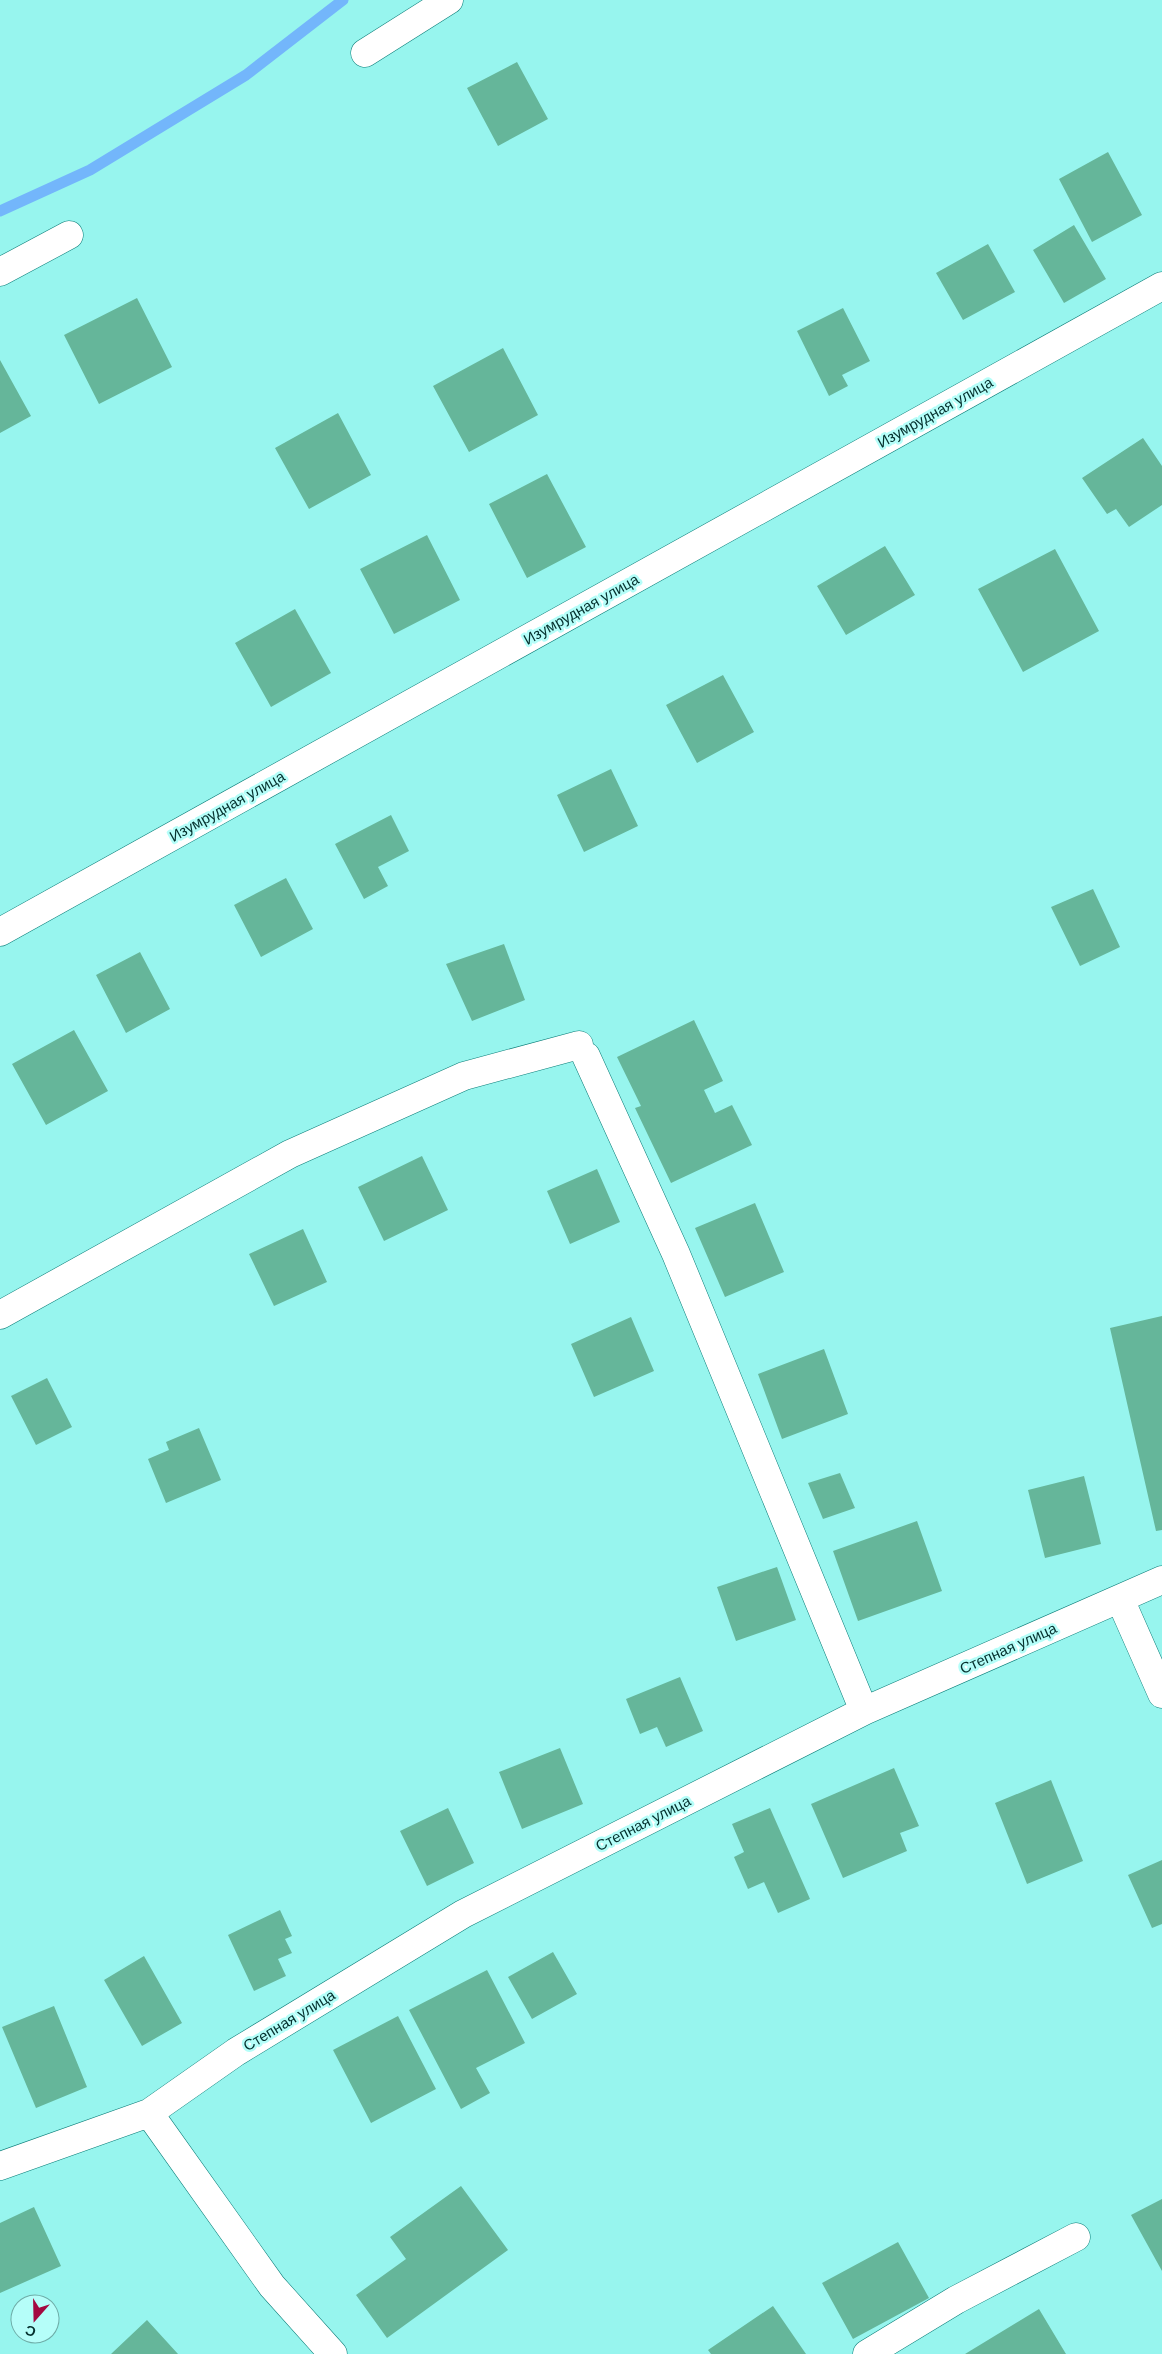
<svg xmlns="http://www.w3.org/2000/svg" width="1162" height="2354" font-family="Helvetica,sans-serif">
<rect width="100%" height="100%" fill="#97f5ee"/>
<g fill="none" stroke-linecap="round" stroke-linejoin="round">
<path stroke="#73b6fb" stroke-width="11" d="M0 211 90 170 246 75 343 0"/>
</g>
<path fill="#65b69a" d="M517 62 548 119 498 146 467 88Z
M1108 152 1142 215 1092 242 1059 179Z
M1074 225 1106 279 1064 303 1033 250Z
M988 244 1015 292 963 320 936 273Z
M137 298 172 367 99 404 64 335Z
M843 308 870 361 842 375 848 386 829 396 797 331Z
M503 348 538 415 469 452 433 386Z
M0 360 31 416 0 433Z
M338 413 371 475 309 509 275 448Z
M1143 438 1162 466V505L1129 527 1116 509 1107 514 1082 478Z
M547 474 586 547 527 578 489 504Z
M427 535 460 600 394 634 360 569Z
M885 546 915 595 846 635 817 586Z
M1055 549 1099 631 1023 672 978 589Z
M295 609 331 673 271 707 235 643Z
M723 675 754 732 697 763 666 705Z
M611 769 638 826 584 852 557 795Z
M391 815 409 851 378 867 388 886 364 899 335 844Z
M286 878 313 929 261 957 234 905Z
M1093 889 1120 947 1080 966 1051 907Z
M504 944 525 1000 472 1021 446 964Z
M140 952 170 1009 126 1033 96 975Z
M694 1020 723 1081 704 1090 715 1113 732 1105 752 1145 671 1183 635 1108 641 1106 617 1057Z
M74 1030 108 1091 46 1125 12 1064Z
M422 1156 448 1210 384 1241 358 1187Z
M597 1169 620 1222 570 1244 547 1191Z
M755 1203 784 1272 725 1297 695 1228Z
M303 1229 327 1282 274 1306 249 1254Z
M1162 1316V1530L1156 1531 1110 1328Z
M631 1317 654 1371 594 1397 571 1344Z
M824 1349 848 1414 782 1439 758 1374Z
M47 1378 72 1427 36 1445 11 1396Z
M199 1428 221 1480 166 1503 148 1459 169 1450 166 1442Z
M840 1473 855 1508 823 1519 808 1483Z
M1084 1476 1101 1544 1045 1558 1028 1490Z
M917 1521 942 1591 858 1621 833 1551Z
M777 1567 796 1620 736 1641 717 1587Z
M680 1677 703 1731 666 1747 657 1727 640 1734 626 1699Z
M560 1748 583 1804 522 1829 499 1772Z
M894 1768 919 1826 900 1833 907 1851 843 1878 811 1804Z
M1051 1780 1083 1861 1027 1884 995 1803Z
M448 1808 474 1863 427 1886 400 1831Z
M770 1808 810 1899 778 1913 764 1882 748 1889 734 1857 744 1852 732 1824Z
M1162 1860V1924L1152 1928 1128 1875Z
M280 1910 292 1936 285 1939 292 1953 278 1959 286 1976 254 1991 228 1935Z
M553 1952 577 1994 532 2019 508 1977Z
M144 1956 182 2023 142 2046 104 1980Z
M487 1970 525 2043 476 2068 490 2093 461 2109 409 2010Z
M54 2006 87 2087 36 2108 2 2027Z
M398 2016 436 2089 371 2123 333 2050Z
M461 2186 508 2250 387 2338 356 2295 406 2259 390 2237Z
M1162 2199V2271L1131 2215Z
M34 2207 61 2266 0 2293V2223Z
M898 2242 929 2298 853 2339 822 2283Z
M773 2306 806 2354H711L708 2350Z
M1039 2309 1066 2354H965Z
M147 2320 178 2354H111Z"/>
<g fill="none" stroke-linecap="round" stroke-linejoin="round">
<defs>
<path id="minor" d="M365 53 449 0
M0 272 69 235
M0 932 1162 286
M586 1056 676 1254 864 1711
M0 1315 290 1154 464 1076 579 1045
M1120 1599 1162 1694
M149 2113 272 2286 333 2354
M0 2166 149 2113 236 2052 463 1914 864 1711 1162 1580
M867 2354 956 2300 1076 2237"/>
</defs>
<use href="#minor" stroke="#0a7d78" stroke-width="29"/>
<use href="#minor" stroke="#fff" stroke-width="28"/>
</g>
<g text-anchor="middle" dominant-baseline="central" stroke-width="5" stroke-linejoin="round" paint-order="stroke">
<g font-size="15" fill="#04302d" stroke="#b5fef9">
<text transform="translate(935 412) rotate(-29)">Изумрудная улица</text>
<text transform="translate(581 609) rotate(-29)">Изумрудная улица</text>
<text transform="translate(227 806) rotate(-29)">Изумрудная улица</text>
<text transform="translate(1008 1648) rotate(-24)">Степная улица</text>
<text transform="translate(643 1823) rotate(-27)">Степная улица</text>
<text transform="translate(289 2020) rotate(-31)">Степная улица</text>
</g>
</g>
<g transform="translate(35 2319) rotate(200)"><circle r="24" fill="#b5fef9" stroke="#6eaca7"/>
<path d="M0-4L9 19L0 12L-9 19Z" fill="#a30941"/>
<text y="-8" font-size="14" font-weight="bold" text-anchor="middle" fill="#04302d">С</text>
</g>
</svg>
